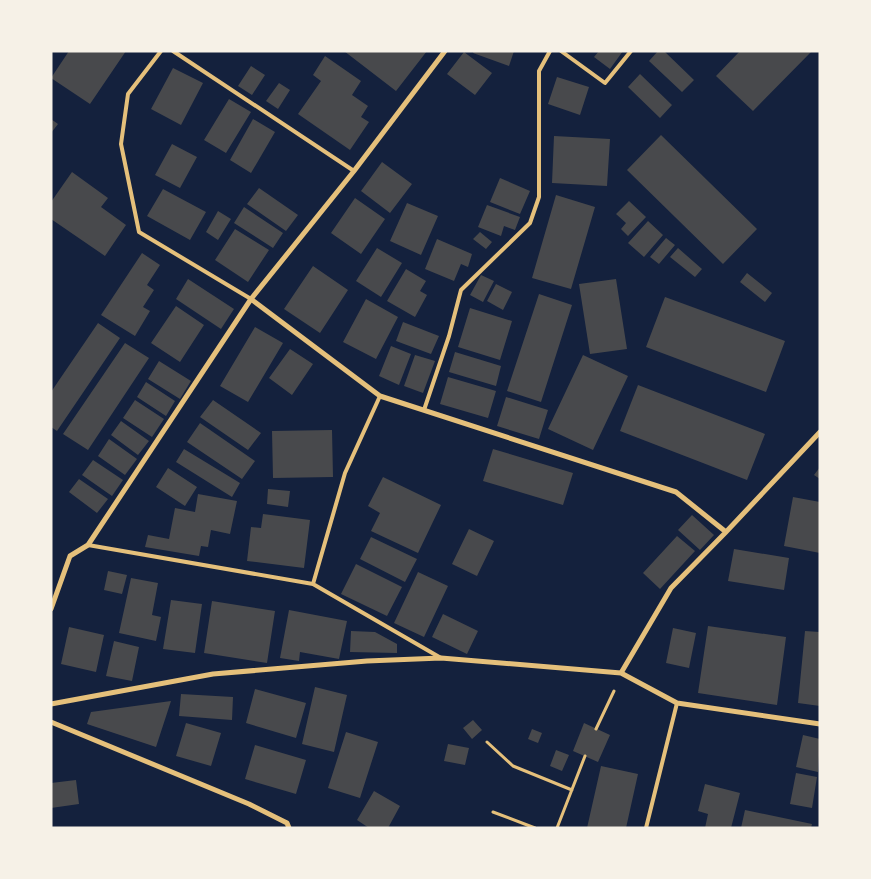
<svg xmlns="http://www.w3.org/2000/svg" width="871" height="879" font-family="Commissioner,sans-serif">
<rect width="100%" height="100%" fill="#14213d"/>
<path fill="#48494c" d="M69 51H126L90 104 51 78Z
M344 51H427L396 91Z
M474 51H514L509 66 473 53Z
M599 51H623L610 69 594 57Z
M658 51H664L694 80 682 92 649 61Z
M740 51H812L753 111 716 76Z
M464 52 492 73 475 95 447 74Z
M325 56 361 81 352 95 368 106 361 117 369 122 350 150 298 114 321 81 313 75Z
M251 66 265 75 252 95 238 86Z
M173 68 203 83 181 125 151 109Z
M640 74 672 105 660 118 628 87Z
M557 77 589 87 580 115 548 104Z
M279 83 290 90 278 109 266 101Z
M229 99 251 112 226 153 204 140Z
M51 119 58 124 51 133Z
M253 119 275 132 251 173 230 160Z
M661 135 757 229 723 264 627 170Z
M554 136 610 139 607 186 552 183Z
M172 144 197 157 180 188 155 175Z
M382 162 412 184 390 213 361 191Z
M72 172 108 198 101 207 126 225 105 256 51 219V202Z
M500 178 530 191 520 214 490 202Z
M259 188 298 215 286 231 247 204Z
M163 189 206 212 190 240 147 216Z
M556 195 595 207 571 289 532 278Z
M355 198 385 219 361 254 331 233Z
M629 201 646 217 628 236 621 229 626 223 616 214Z
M407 203 438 216 421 255 390 241Z
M487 205 520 217 515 230 504 226 501 236 478 227Z
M244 207 283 233 273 248 234 223Z
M218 211 231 219 218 240 206 232Z
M648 221 663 235 644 257 628 243Z
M235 229 269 250 248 282 215 260Z
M480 232 492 242 486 249 473 239Z
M666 238 675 245 659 264 650 257Z
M437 239 472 254 468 267 461 264 454 281 425 269Z
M377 248 402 263 381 297 356 281Z
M678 248 702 269 695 277 670 257Z
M142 253 160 265 147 285 154 290 143 307 150 311 135 336 101 315Z
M313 266 348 290 320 333 284 309Z
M406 269 426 281 420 291 427 295 415 317 387 301Z
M747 273 772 293 765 302 740 282Z
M481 275 494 281 483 302 470 295Z
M188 279 234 309 221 329 176 299Z
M616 279 627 349 590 354 579 284Z
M496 284 512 292 503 310 487 301Z
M539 294 572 305 541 402 507 391Z
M665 297 785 341 766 392 646 347Z
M366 299 398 317 376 359 343 342Z
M176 306 204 325 180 362 151 343Z
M470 308 512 321 500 360 458 347Z
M403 322 439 336 431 354 396 341Z
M98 323 120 338 57 431 51 427V392Z
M255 327 283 343 248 402 220 386Z
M125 343 149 358 88 450 63 434Z
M391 346 411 354 399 385 379 376Z
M290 349 313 364 292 395 269 378Z
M455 352 501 366 496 386 449 372Z
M415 355 435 361 423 393 404 386Z
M583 355 628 376 593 450 548 429Z
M159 361 191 381 180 399 148 379Z
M448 377 496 391 488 418 440 404Z
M146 382 175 401 166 416 137 397Z
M638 385 765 434 747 480 620 431Z
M506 397 548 410 539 439 497 426Z
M135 400 164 419 152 437 123 418Z
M213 400 261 433 248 450 200 417Z
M121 421 149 441 138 455 111 435Z
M200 423 255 461 242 479 187 442Z
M332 430 333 477 273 478 272 431Z
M109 439 137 459 125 475 98 456Z
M184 449 240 483 232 497 176 462Z
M493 449 573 473 563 505 483 481Z
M93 460 123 480 112 496 82 475Z
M820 467V479L814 475Z
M168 468 197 487 185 506 156 487Z
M383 477 441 505 418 553 371 531 380 513 368 506Z
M79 479 108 499 97 513 69 492Z
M268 489 290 491 288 507 267 504Z
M198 494 237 501 230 534 211 530 208 547 201 546 199 556 145 547 148 535 169 539 175 508 195 512Z
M793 497 820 502V553L784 546Z
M263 514 310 520 304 568 247 561 251 527 261 528Z
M692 515 714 535 700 550 678 530Z
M469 529 494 541 477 576 452 564Z
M677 536 695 551 660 589 643 573Z
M371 537 417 559 405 582 360 559Z
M734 549 789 558 784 590 728 581Z
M356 564 402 587 387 616 341 594Z
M108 571 127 575 122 594 104 590Z
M418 572 448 586 424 637 394 623Z
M131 578 158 583 152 615 161 617 156 641 119 633Z
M171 600 202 604 195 653 163 649Z
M212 601 275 611 267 663 204 653Z
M289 610 347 621 339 659 300 652 299 661 280 658Z
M443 614 478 631 467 654 432 637Z
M708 626 786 637 777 705 698 693Z
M69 627 104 635 96 672 61 664Z
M673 628 696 633 689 668 666 663Z
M351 631 375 632 397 644V653L350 652Z
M805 631 820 632V706L798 703Z
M114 641 139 647 132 681 106 676Z
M315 687 347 695 334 752 302 744Z
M255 689 306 703 296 738 246 723Z
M181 694 233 697 232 720 179 716Z
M171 701 156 747 87 724 91 712Z
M473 720 482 730 472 739 463 728Z
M186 723 221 733 211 766 176 756Z
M584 723 610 735 598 762 573 751Z
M532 729 542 733 538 743 528 739Z
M346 732 378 742 360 798 328 788Z
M803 735 820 739 818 772 796 767Z
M448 744 469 748 465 765 444 761Z
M255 745 306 760 296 794 245 779Z
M556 750 569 755 562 771 550 766Z
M601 766 638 774 626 828H587Z
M796 773 817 777 812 808 790 804Z
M76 780 79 804 51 808V783Z
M705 784 740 793 731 828H705L708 814 698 811Z
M374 791 400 806 388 828H369L357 820Z
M745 810 812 824 811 828H741Z"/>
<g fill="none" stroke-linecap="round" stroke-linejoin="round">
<path stroke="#e5c07b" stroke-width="3" d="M596 729 614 691
M487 742 513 766 572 790
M493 812 535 828
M557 828 585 756"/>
<path stroke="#e5c07b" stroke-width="4" d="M161 51 128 94 121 144 139 232 251 299
M173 51 354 171
M561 51 605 83 631 51
M424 410 449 336 461 290 530 223 539 197V71L550 51
M88 545 313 584 441 658
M313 584 345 473 380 396
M646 828 677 703"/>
<path stroke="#e5c07b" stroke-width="5" d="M251 299 380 396 676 492 726 532
M51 609 70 556 88 545 251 299 354 171 445 51
M621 673 671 588 726 532 820 432
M51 704 213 674 367 661 441 658 621 673 677 703 820 724
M51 722 249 804 287 823 289 828"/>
</g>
<rect width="871" height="879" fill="none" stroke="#f6f1e7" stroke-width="105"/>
</svg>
